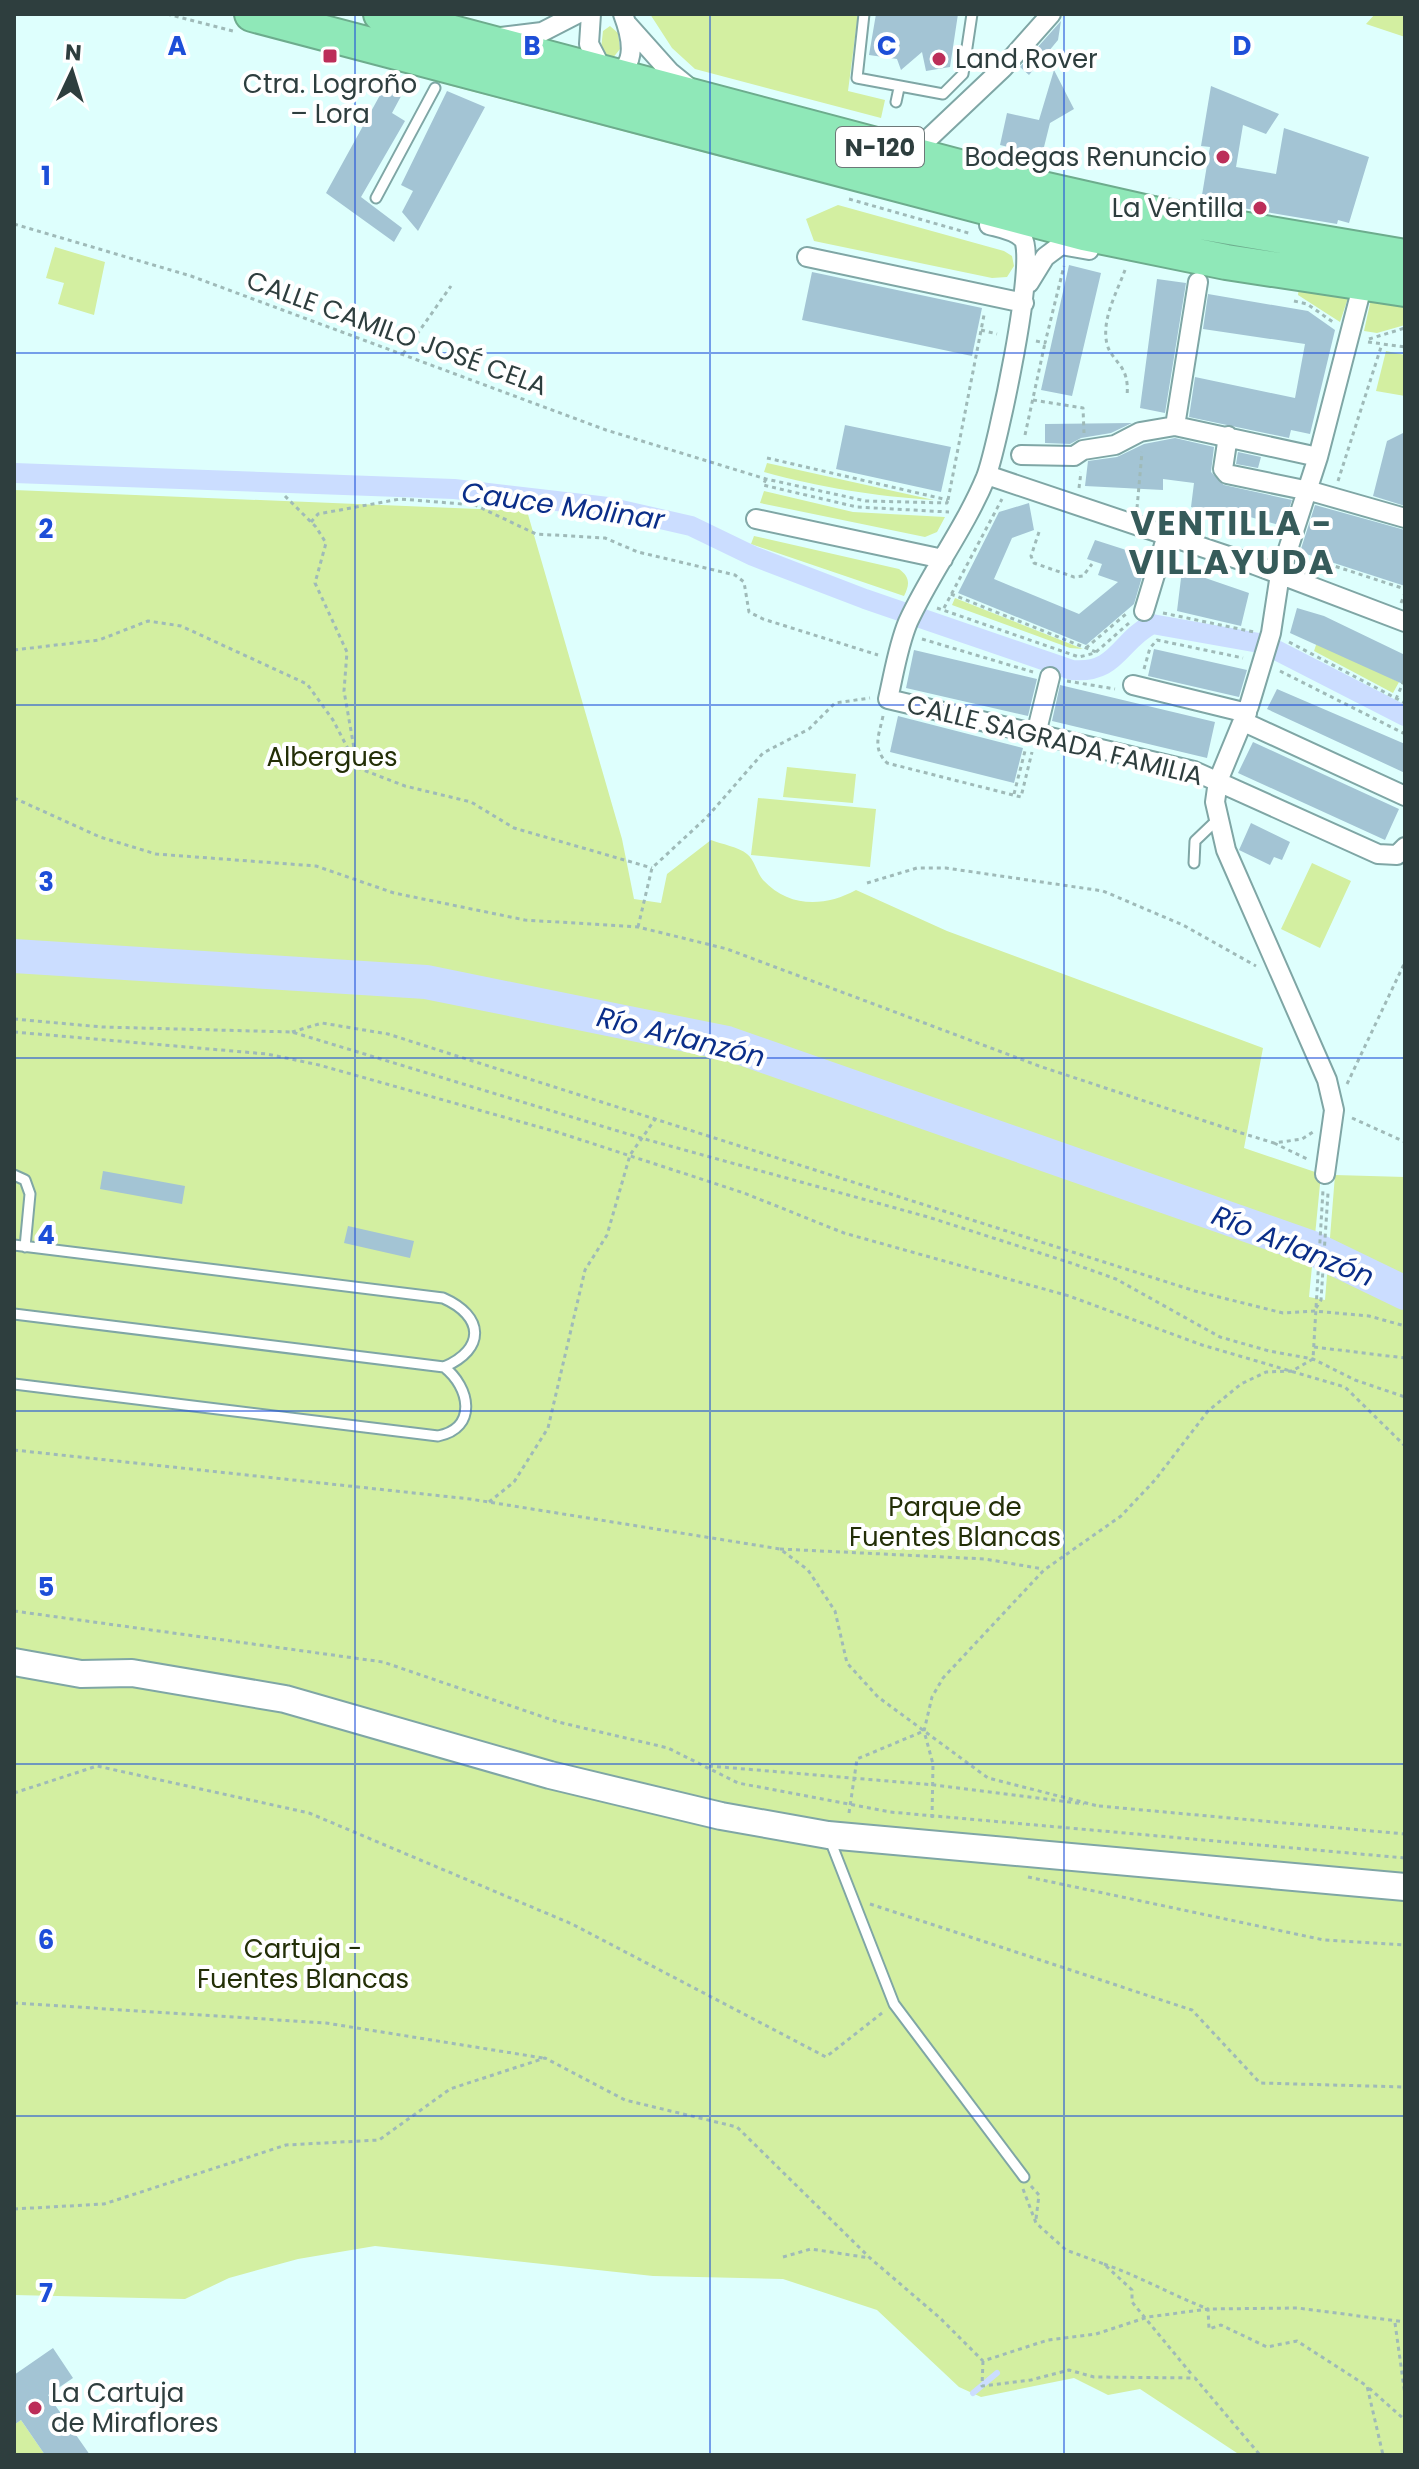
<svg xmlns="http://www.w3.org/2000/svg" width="1419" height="2469" font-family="Poppins,sans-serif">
<rect width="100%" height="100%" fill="#defffd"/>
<path fill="#d3efa1" d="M650 14H858L848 91 885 100 881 118 695 69 672 48Z
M1375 14H1405V37L1366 24Z
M610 26 618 33 620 49 608 64 601 49 603 31Z
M451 82 710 149 748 164 448 85Z
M838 205 1004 251 1012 256 1014 266 1007 277 992 278 814 241 806 219Z
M55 247 105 262 94 315 58 304 64 283 46 278Z
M1299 286 1349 295 1340 322 1298 295Z
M1371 299 1405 304V325L1377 333 1364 331Z
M1386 351 1405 355V396L1376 391Z
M767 463 934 500C873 496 823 488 764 472Z
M14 490 527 511 622 839 634 899 661 903 667 874 711 840C721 844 739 847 747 854 754 859 757 873 763 880 789 908 825 907 856 890L947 931 1263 1048 1244 1148 1321 1174 1309 1297 1325 1300 1335 1175 1405 1177V2455H1240L1140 2389 1108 2395 1074 2378 981 2397 959 2387 877 2310 783 2279 653 2276 375 2246 298 2259 229 2278 185 2299 14 2295Z
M764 491 853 512 945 517 937 532 925 537 760 503Z
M754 536 899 569C910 577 910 584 904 596L751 544Z
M955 598 1083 649 1070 648 952 605Z
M1317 642 1399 682 1393 693 1314 651Z
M787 767 856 774 853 803 783 797Z
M758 798 876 809 870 867 751 855Z
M1312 863 1351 881 1320 948 1281 929Z
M21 2420 45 2455H14V2425Z"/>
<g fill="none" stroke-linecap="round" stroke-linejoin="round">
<path stroke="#cbddff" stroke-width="6" d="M973 2393 997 2373"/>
<path stroke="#cbddff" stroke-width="20" d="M14 473 454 489 608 507 691 526 753 556 865 599 1072 670C1117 674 1119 641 1152 624L1259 643
M1274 649 1405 716"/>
<path stroke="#cbddff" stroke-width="34" d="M14 956 426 982 727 1043 1310 1247 1405 1293"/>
</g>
<path fill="#a3c4d4" d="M876 14H958L950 67 926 71 922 52 901 70 897 59 869 55Z
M1061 21 1058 40 1029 75 1020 67Z
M1054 70 1074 109 1050 123 1042 155 1000 145 1007 113 1039 120Z
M390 77 407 85 392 113 405 121 361 197 402 228 394 242 326 193Z
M1211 86 1279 114 1266 134 1243 125 1236 167 1276 174 1284 128 1369 157 1349 223 1338 220 1337 224 1201 201 1210 147 1201 146Z
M447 91 485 107 418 231 402 212 413 191 401 185Z
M1069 265 1101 273 1072 396 1041 390Z
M812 272 982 308 972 356 802 320Z
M1157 279 1186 283 1165 413 1140 408Z
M1208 294 1308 311 1335 330 1310 434 1291 430 1289 438 1189 417 1195 377 1295 398 1305 344 1203 329Z
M1132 423 1111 433 1081 438 1070 444 1045 443V424Z
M845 425 951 447 941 492 836 469Z
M1405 432V506L1373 496 1387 441Z
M1175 438 1214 447 1211 472 1224 485 1292 500 1283 526 1217 508 1215 513 1191 507 1194 483 1163 479V490L1085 486 1088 461 1117 457 1144 444Z
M1238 452 1261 457 1258 468 1236 464Z
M1029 503 1034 530 1012 538 994 579 1079 614 1118 582 1098 575 1102 564 1087 559 1095 540 1148 557 1134 604 1086 645 958 593 999 512Z
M1315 505 1405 530V586L1300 552Z
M1182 570 1249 593 1241 626 1177 611Z
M1297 608 1324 616 1405 655V685L1290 633Z
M1154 649 1247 670 1239 697 1148 676Z
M914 650 1037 679 1028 716 906 688Z
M1060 685 1215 722 1207 758 1052 721Z
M1277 689 1405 744V773L1267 709Z
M898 716 1023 748 1014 783 890 752Z
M1253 742 1399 809 1385 840 1238 773Z
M1251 823 1290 842 1282 860 1274 857 1270 865 1239 850Z
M103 1171 185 1186 182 1204 100 1189Z
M348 1226 414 1241 410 1258 344 1243Z
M53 2348 73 2378 48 2395 90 2455H45L21 2420 14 2425V2375Z"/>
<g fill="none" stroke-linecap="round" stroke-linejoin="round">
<defs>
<path id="lane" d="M864 14 857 78 943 94 963 74 972 14
M896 102 899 88
M376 198 435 88
M1194 863 1195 841 1217 820
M14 1175 25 1180 30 1194 25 1247
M14 1245 443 1298C484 1316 486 1349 444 1367L14 1314
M14 1384 438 1436C478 1428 470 1387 444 1367
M830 1840 894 2004 1024 2177"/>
<path id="street" d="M591 14 589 44 603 71
M628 25 670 72 691 89
M501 37 542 32 577 14
M610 75C640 69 631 35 623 14
M911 155 1003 68 1051 14
M989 225C1000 228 1015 230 1023 239 1038 258 997 448 986 477 965 528 931 572 908 622 898 646 894 673 888 699L1194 771 1378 854 1397 855 1405 847
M807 257 1024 303
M1029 283 1045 257 1061 245 1089 250
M1175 426 1198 282
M1228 436 1223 469 1227 474 1314 492 1405 518
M1021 455 1074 456 1083 450 1115 445 1140 432 1175 426 1318 457
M987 475 1255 565 1405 622
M756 519 943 559
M1144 611 1167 535
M1133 685 1247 713
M1244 722 1405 796
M1036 734 1050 677
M1325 1174 1334 1110 1327 1080 1226 850 1215 802 1218 781 1249 706 1271 633 1280 574 1318 457 1363 283"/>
<path id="secondary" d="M14 1662 81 1674 132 1673 285 1699 550 1775 721 1816 828 1835 1405 1887"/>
<path id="highway" d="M252 14 1084 233 1226 262 1405 289
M381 14 1038 188 1153 214 1405 257"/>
</defs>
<use href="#lane" stroke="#7fa6a5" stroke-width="13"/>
<use href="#street" stroke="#7fa6a5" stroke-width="22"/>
<use href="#secondary" stroke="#7fa6a5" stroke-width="30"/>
<use href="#highway" stroke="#6dac8d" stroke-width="38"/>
<path stroke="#9fbab8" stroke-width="3" stroke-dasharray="4 4" stroke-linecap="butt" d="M167 14 233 31
M849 199 972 234
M14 224 191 276 606 430 766 479 866 501 947 503 948 500
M1125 270C1117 292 1101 320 1107 344 1112 363 1130 364 1127 396
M1294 301 1307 304 1333 322
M981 330 997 334
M1369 339 1405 328
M1036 341 1045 343 1064 266
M1368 342 1405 347
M403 354 451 286
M1033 400 1083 408 1084 433
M1025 435 1045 343
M767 458 948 500
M766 479 763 485 857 507 949 512
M1338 481 1382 344
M1079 488 1081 472
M285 496 316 527 326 543 315 583 347 652 344 691 357 765
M948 500 984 315
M1137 508 1142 452
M311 522 318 514 400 499 475 505 536 534 605 538 638 552 735 575 744 582 749 612 763 619 878 655
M1039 532 1031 556 1034 563 1074 577 1083 576 1092 564
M1317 567 1319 561 1405 589
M951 594 1096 652
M1401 603 1405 593
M937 608 1079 657 1095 653 1129 623
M944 608 1002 499
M1163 613 1254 632
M922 639 1033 672
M1289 642 1405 703
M1086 648 1126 614
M14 650 99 640 148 621 181 626 307 684 333 720 358 768 405 786 471 802 514 828 652 868
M1144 669 1150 648 1157 640 1243 658
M1280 671 1405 734
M1067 681 1115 689
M1396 699 1405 678
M883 716C879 735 872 748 887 763L1021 797 1032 752
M1014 794 1025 751
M14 798 100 837 156 854 316 866 394 893 525 920 638 927 727 949 1039 1066 1238 1132 1274 1143 1302 1139 1313 1132
M867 883 917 868H946L1103 891 1183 925 1256 966
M638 927 652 868 707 817 763 753 809 729 835 703 870 698
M14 1019 102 1027 292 1032 641 1138 928 1217 1071 1263 1116 1279 1220 1337 1269 1351 1313 1359 1355 1380 1405 1397
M14 1032 267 1054 319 1065 557 1132 744 1193 844 1233 1069 1296 1202 1345 1345 1387 1405 1446
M292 1032 322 1023 388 1034 1195 1291 1283 1313 1314 1311 1369 1316 1405 1326
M1347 1084 1405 962
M1352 1118 1405 1142
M1274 1143 1307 1159
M1316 1308 1321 1300 1328 1193
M1314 1347 1405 1358
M14 1450 470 1499 780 1549 808 1570 835 1611 847 1663 878 1697 988 1778 1098 1806
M489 1502 514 1482 548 1428 585 1270 607 1235 630 1155 656 1118
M780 1549 985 1559 1043 1569
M14 1611 383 1662 558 1722 668 1748 738 1783 890 1812 1405 1858
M709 1766 935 1785 1084 1804
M14 1793 97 1766 309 1813 572 1924 826 2057 882 2013
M1099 1806 1405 1834
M849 1813 857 1759 924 1731
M932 1818 933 1764 924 1731 932 1697 943 1678 1044 1570 1121 1516 1155 1480 1208 1411 1241 1384 1266 1372 1292 1371 1313 1359 1323 1190
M1028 1877 1324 1940 1405 1945
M870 1904 1192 2010 1260 2083 1405 2087
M14 2003 326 2023 543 2058
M1031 2186 1039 2195 1036 2219
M1023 2189 1036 2223 1066 2250 1104 2264 1132 2290V2302L1193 2376
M14 2209 104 2204 286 2145 379 2140 450 2089 545 2058 625 2100 737 2127 870 2258 940 2318 983 2361 1048 2340 1096 2334 1148 2317 1208 2309 1298 2308 1405 2322
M783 2257 811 2249 870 2258
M1104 2264C1141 2277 1172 2295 1208 2309L1209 2329 1221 2325 1267 2347 1297 2341 1367 2386 1383 2455
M1395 2323 1405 2395
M983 2361 982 2386 1031 2380 1069 2370 1094 2377 1195 2378 1260 2455
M1369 2388 1405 2420"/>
<use href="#lane" stroke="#fff" stroke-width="9"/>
<use href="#street" stroke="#fff" stroke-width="18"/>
<use href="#secondary" stroke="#fff" stroke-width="26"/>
<use href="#highway" stroke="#8fe8b8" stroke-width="34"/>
</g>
<path fill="none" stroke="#1d4ed8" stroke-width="2" stroke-opacity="0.55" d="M355 14V2455M710 14V2455M1064 14V2455M14 353H1405M14 705H1405M14 1058H1405M14 1411H1405M14 1764H1405M14 2116H1405"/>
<g fill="#bc2e59" stroke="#fff" stroke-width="3">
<rect x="322" y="48" width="16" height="16" rx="4"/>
<circle cx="939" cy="59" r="8"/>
<circle cx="1223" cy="157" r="8"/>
<circle cx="1260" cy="208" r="8"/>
<circle cx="35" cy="2408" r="8"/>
</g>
<g text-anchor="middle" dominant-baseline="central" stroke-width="8" stroke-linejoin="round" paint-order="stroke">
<rect fill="#fff" stroke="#6d7878" stroke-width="2" x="836" y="127" width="88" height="40" rx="6"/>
<g font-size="24" font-weight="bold" fill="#2e3e3e">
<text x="880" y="147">N-120</text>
</g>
<g font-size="26" fill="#2e3e3e" stroke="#fff" text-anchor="start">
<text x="955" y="59">Land Rover</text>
<text x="330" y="84" text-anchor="middle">Ctra. Logroño<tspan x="330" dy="30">– Lora</tspan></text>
<text x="1207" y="157" text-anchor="end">Bodegas Renuncio</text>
<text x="1244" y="208" text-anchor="end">La Ventilla</text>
<text x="51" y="2393">La Cartuja<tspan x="51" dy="30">de Miraflores</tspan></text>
</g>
<g font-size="26" fill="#2e3e3e" stroke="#fff">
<text transform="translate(397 333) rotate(20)">CALLE CAMILO JOSÉ CELA</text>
<text transform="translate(1055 740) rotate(14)">CALLE SAGRADA FAMILIA</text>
</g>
<g font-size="26" fill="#232f07" stroke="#fff">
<text x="332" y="757">Albergues</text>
<text x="955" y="1507">Parque de<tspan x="955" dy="30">Fuentes Blancas</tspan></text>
<text x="303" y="1949">Cartuja -<tspan x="303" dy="30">Fuentes Blancas</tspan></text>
</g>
<g font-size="28" font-style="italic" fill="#0b2e89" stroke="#fff">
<text transform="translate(563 506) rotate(8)">Cauce Molinar</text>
<text transform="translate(681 1037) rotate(14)">Río Arlanzón</text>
<text transform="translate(1293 1246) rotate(22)">Río Arlanzón</text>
</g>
<g font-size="34" font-weight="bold" letter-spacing="2" fill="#365b5a" stroke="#fff">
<text x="1232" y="523">VENTILLA -<tspan x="1232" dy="39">VILLAYUDA</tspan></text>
</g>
</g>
<g font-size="26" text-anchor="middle" font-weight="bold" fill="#1d4ed8" stroke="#fff" stroke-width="8" stroke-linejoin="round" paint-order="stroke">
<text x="177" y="55">A</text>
<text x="532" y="55">B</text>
<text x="887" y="55">C</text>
<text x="1242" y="55">D</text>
<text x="46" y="185">1</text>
<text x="46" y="538">2</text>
<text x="46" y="891">3</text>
<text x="46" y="1244">4</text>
<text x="46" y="1596">5</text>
<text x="46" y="1949">6</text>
<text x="46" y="2302">7</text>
</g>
<rect width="1419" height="2469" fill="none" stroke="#2e3e3e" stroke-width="32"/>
<g transform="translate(72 72) rotate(4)" stroke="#ffffff" stroke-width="6" paint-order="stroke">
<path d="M0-6L14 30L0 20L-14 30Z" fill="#2e3e3e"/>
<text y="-12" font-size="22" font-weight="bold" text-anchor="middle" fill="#2e3e3e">N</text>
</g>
</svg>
